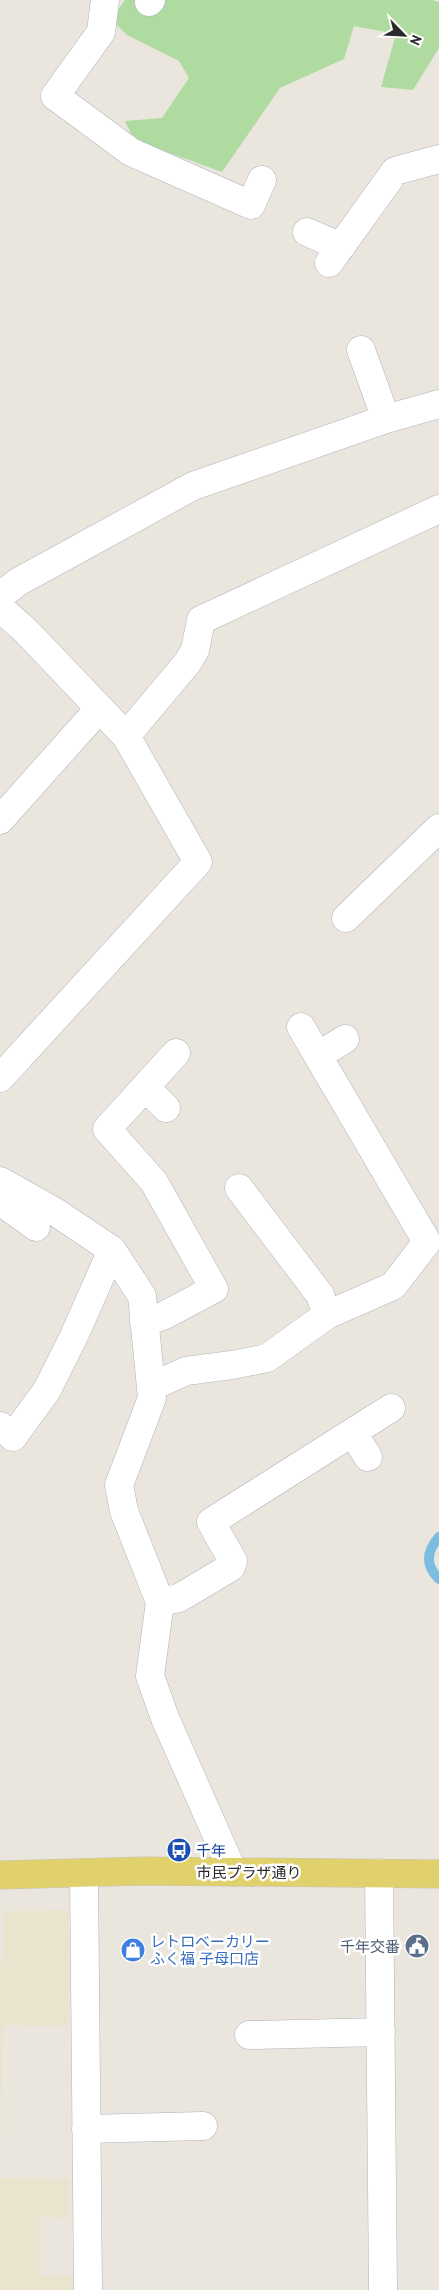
<svg xmlns="http://www.w3.org/2000/svg" width="439" height="2290" font-family="'PT Sans','Noto Sans JP',sans-serif">
<rect width="100%" height="100%" fill="#eae6de"/>
<path fill="#eae4cf" d="M69 1910V2027L3 2025 0 2169V1963H3L5 1911Z
M0 2178 69 2179 68 2219 41 2215 39 2276H71V2290H0Z"/>
<path fill="#afdba0" d="M125 0H432L439 2V48L413 90 381 87 396 34 354 26 344 59 280 88 222 172 134 140 125 121 162 118 189 78 179 61 127 35 111 19Z"/>
<g fill="none" stroke-linecap="round" stroke-linejoin="round">
<path stroke="#7cbce1" stroke-width="10" d="M439 1537C426 1552 425 1565 439 1579"/>
<defs>
<path id="minor" d="M105 0 101 32 55 96 131 152 251 205 262 180
M149 2 151 0
M307 232 341 247
M329 263 395 171 439 159
M361 350 386 419
M0 596 18 582 193 486 386 419 439 404
M0 608 25 630 126 736 198 862 0 1078
M126 736 188 662 195 650 201 620 439 509
M0 820 99 709
M346 918 439 828
M318 1056 345 1039
M146 1088 166 1108
M0 1181 57 1213 112 1250 142 1296 152 1398 119 1485 124 1511 160 1602 150 1676 165 1718 233 1872
M239 1188 320 1295 327 1315
M0 1201 36 1227
M144 1322 163 1316 214 1289 154 1182 107 1129 176 1053
M151 1387 186 1371 232 1365 267 1358 327 1315 393 1286 427 1242 301 1027
M0 1426 13 1437 47 1390 74 1336 112 1250
M353 1433 368 1457
M160 1602 179 1598 231 1567 233 1561 211 1522 391 1408
M379 1873 383 2290
M84 1874 88 2290
M249 2035 381 2032
M86 2129 203 2126"/>
<path id="major" d="M0 1875 144 1871 439 1874"/>
</defs>
<use href="#minor" stroke="#b1b2bc" stroke-width="29"/>
<use href="#major" stroke="#c3c3c3" stroke-width="29"/>
<use href="#minor" stroke="#fff" stroke-width="28"/>
<use href="#major" stroke="#e1d16c" stroke-width="28"/>
</g>
<defs>
<symbol id="bus-disc" viewBox="-11 -11 22 22"><circle r="9.5" fill="#1a4fb4" stroke="#fff"/><path d="M-5-6H5V4H4V6H2V4H-2V6H-4V4H-5ZM-3.5-4V0h7V-4ZM-3.5 1.2v1.5H-2V1.2ZM2 1.2v1.5H3.5V1.2Z" fill="#fff"/></symbol>
<symbol id="civic-disc" viewBox="-11 -11 22 22"><circle r="9.5" fill="#5c6f8a" stroke="#fff"/><path d="M-.6-6.5H3V-4.5H.6V-3L4-1V1h2V6H-6V1h2V-1L-.6-3ZM-1.2 2.5V6h2.4V2.5Z" fill="#fff"/></symbol>
<symbol id="shop-disc" viewBox="-11 -11 22 22"><circle r="9.5" fill="#3f7fe0" stroke="#fff"/><path d="M-5-2.5h2.3a2.7 3.5 0 0 1 5.4 0H5L5.5 6h-11ZM-1.5-2.5h3a1.5 2.3 0 0 0-3 0Z" fill="#fff"/></symbol>
</defs>
<g fill-rule="evenodd">
<use href="#bus-disc" x="165" y="1836" width="28" height="28"/>
<use href="#civic-disc" x="403" y="1932" width="28" height="28"/>
<use href="#shop-disc" x="119" y="1936" width="28" height="28"/>
</g>
<g text-anchor="middle" dominant-baseline="central" stroke-width="5" stroke-linejoin="round" paint-order="stroke">
<g font-size="15" fill="#164399" stroke="#fff" text-anchor="start">
<text x="196" y="1850">千年</text>
</g>
<g font-size="15" fill="#2a2a2a" stroke="#fff">
<text x="249" y="1872">市民プラザ通り</text>
</g>
<g font-size="15" fill="#366cbe" stroke="#fff" text-anchor="start">
<text x="150" y="1941">レトロベーカリー<tspan x="150" dy="17">ふく福 子母口店</tspan></text>
</g>
<g font-size="15" fill="#4e5e75" stroke="#fff" text-anchor="end">
<text x="400" y="1946">千年交番</text>
</g>
</g>
<g transform="translate(404 35) rotate(114)" stroke="#ffffff" stroke-width="4" paint-order="stroke">
<path d="M0-4L9 19L0 12L-9 19Z" fill="#2a2a2a"/>
<text y="-8" font-size="14" font-weight="bold" text-anchor="middle" fill="#2a2a2a">N</text>
</g>
</svg>
